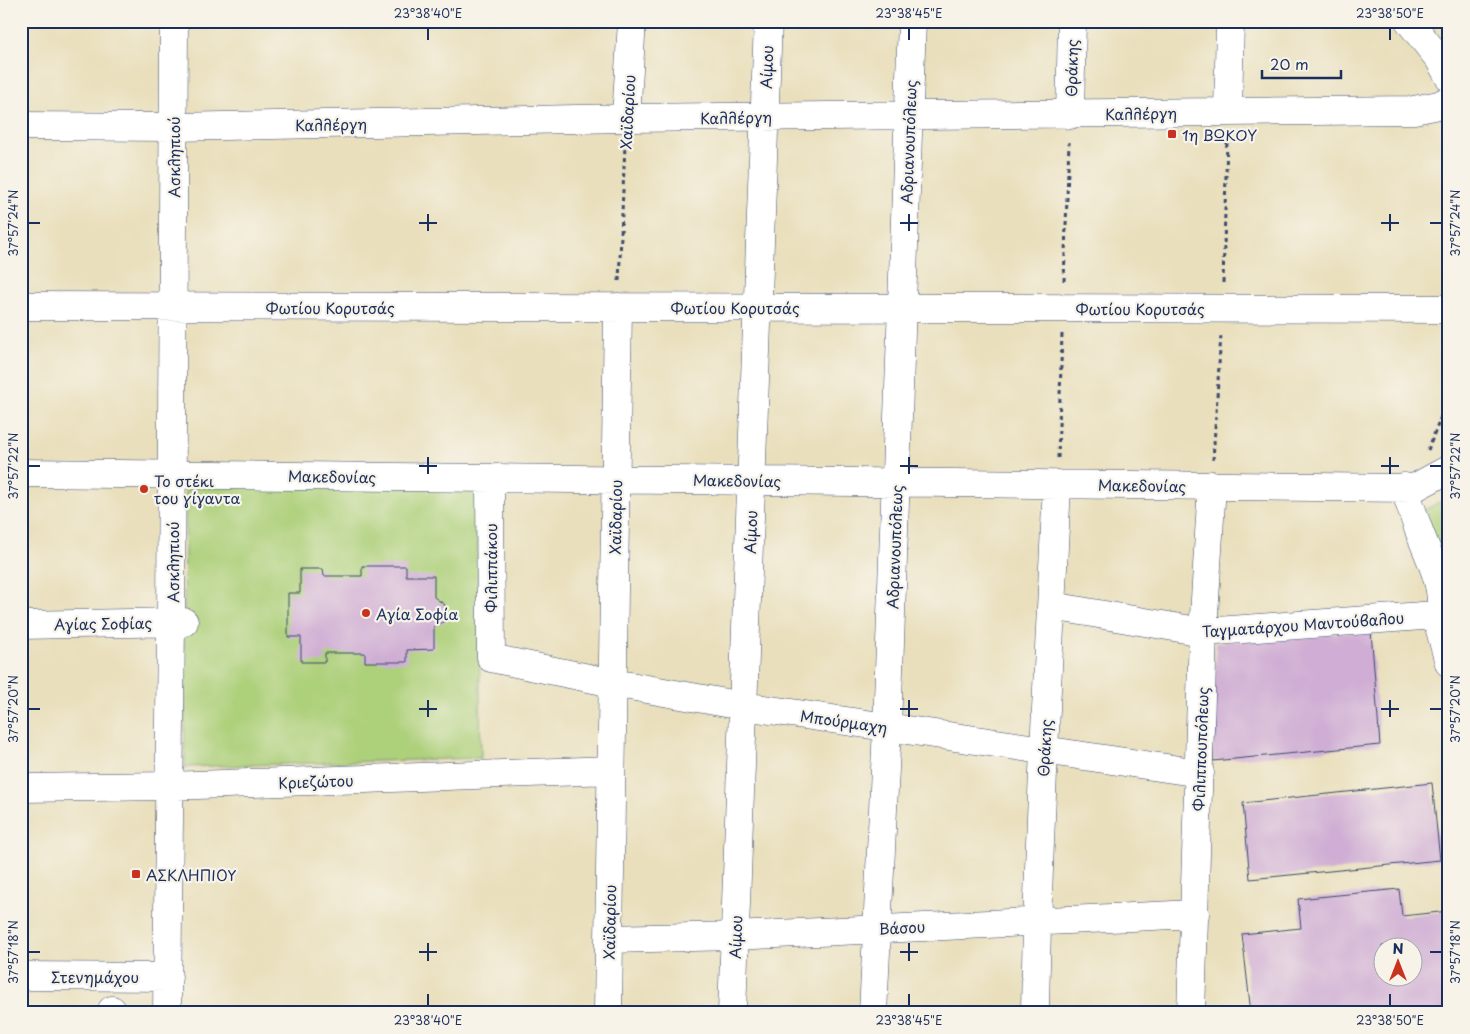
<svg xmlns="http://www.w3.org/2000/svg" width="1470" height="1034" font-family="'Playpen Sans',sans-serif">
<rect width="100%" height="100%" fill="#f7f3e8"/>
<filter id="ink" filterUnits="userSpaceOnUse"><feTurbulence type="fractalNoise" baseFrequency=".02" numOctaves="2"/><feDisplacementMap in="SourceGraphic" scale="10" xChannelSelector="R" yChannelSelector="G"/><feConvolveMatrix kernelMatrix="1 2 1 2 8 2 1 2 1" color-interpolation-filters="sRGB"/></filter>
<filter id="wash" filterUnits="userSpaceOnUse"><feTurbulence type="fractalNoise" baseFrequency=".0096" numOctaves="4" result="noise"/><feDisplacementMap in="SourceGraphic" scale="20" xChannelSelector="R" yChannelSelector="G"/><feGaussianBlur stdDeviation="1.12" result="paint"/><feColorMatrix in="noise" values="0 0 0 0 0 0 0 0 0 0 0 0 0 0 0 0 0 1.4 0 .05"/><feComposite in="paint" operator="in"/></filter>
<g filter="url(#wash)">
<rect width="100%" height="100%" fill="#e9dfbc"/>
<path fill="#add07a" stroke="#64806c" d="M186 482 477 483 481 758 185 767 184 622Z
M1449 497V576L1424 510Z"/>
<g id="blocks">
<path fill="#cfadd4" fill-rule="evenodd" d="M362 566H406V576H434V597L445 605V621L434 627V649L407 650V662H365V653H325V662H301V637H288V593H300V569H323L324 576H362Z
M1371 631 1380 745 1213 761 1216 643Z
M1432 783 1440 860 1250 879 1243 803Z
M1399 889 1402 916 1449 911V1013H1251L1242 934 1301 928 1298 899ZM1382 946H1412V976H1382Z"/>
</g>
</g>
<g filter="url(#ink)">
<use href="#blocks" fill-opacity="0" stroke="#3a496c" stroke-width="1"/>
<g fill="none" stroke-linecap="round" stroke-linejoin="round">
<defs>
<path id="minor" d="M1409 21 1439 59 1449 77
M1228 112 1230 21
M1070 115 1072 21
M626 118 632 21
M21 126 173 127 626 118 1414 110 1439 105 1449 100
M21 306 1449 309
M21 473 1414 488 1449 469
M490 478 491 658 613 683 743 706 1200 773
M1404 487C1409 501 1413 514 1418 528 1427 553 1443 581 1441 609L1436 615
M1052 606 1203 632 1436 615
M1436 615 1449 663
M21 625 184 622
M21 788 169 786 611 770
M609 939 735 936 1195 914
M21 976 168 977
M112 1013V1010
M167 1013 171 622 174 21
M608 1013 618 307
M732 1013 768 21
M873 1013 887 728 912 21
M1035 1013C1038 836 1049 660 1057 484
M1191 1013 1203 632 1212 485"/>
</defs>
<use href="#minor" stroke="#3a496c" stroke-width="29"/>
<path stroke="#3a496c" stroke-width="3" stroke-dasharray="4 4" stroke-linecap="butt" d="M619 281 625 145
M1064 281 1069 142
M1223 283 1227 139
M1428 450 1449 396
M1058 458 1062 334
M1213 460 1221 334"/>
<use href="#minor" stroke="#fff" stroke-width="28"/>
</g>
</g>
<path fill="none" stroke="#1b2f5e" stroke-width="2" d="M428 28V40M909 28V40M1390 28V40M428 214V231M909 214V231M1390 214V231M28 223H40M419 223H437M900 223H918M1381 223H1399M1430 223H1442M428 457V474M909 457V474M1390 457V474M28 466H40M419 466H437M900 466H918M1381 466H1399M1430 466H1442M428 700V717M909 700V717M1390 700V717M28 709H40M419 709H437M900 709H918M1381 709H1399M1430 709H1442M428 943V961M909 943V961M28 952H40M419 952H437M900 952H918M1430 952H1442M428 994V1006M909 994V1006M1390 994V1006"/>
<g fill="#c8321e" stroke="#f7f3e8" stroke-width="2">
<rect x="1167" y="129" width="10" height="10" rx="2.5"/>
<circle cx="144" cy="489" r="5"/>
<circle cx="366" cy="613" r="5"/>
<rect x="131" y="869" width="10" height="10" rx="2.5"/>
</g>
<g text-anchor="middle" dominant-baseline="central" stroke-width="4.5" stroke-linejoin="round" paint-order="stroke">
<g font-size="15" fill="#1b2f5e" stroke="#f7f3e8">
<text transform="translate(766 67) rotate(-88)">Αίμου</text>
<text transform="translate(1071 68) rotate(-89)">Θράκης</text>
<text transform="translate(627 112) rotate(-87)">Χαϊδαρίου</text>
<text transform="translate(1141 113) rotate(-1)">Καλλέργη</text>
<text transform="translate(736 117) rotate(-1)">Καλλέργη</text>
<text transform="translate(331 124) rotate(-1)">Καλλέργη</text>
<text transform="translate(908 142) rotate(-88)">Αδριανουπόλεως</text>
<text transform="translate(173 157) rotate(-90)">Ασκληπιού</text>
<text x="330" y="307">Φωτίου Κορυτσάς</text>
<text x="735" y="307">Φωτίου Κορυτσάς</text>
<text x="1140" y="308">Φωτίου Κορυτσάς</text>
<text transform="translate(332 476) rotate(1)">Μακεδονίας</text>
<text transform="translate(737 480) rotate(1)">Μακεδονίας</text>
<text transform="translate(1142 485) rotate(1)">Μακεδονίας</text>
<text transform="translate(615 517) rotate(-89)">Χαϊδαρίου</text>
<text transform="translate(750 532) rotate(-88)">Αίμου</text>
<text transform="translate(894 547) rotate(-88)">Αδριανουπόλεως</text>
<text transform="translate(172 562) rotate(-90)">Ασκληπιού</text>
<text transform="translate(490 568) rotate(-90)">Φιλιππάκου</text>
<text transform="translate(103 623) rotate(-1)">Αγίας Σοφίας</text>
<text transform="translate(1303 624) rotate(-4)">Ταγματάρχου Μαντούβαλου</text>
<text transform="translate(844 721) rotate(8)">Μπούρμαχη</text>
<text transform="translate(1044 748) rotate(-87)">Θράκης</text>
<text transform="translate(1200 749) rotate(-88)">Φιλιππουπόλεως</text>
<text transform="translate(316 781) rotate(-2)">Κριεζώτου</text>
<text transform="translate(609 922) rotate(-89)">Χαϊδαρίου</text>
<text transform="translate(902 927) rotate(-3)">Βάσου</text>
<text transform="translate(735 937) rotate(-88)">Αίμου</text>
<text x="95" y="976">Στενημάχου</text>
</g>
<g font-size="15" fill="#1b2f5e" stroke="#f7f3e8" text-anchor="start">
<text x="1182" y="134">1η ΒΩΚΟΥ</text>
<text x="154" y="480">Το στέκι<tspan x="154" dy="17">του γίγαντα</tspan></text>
<text x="376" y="613">Αγία Σοφία</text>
<text x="146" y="874">ΑΣΚΛΗΠΙΟΥ</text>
</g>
</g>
<rect width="1470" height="1034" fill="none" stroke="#f7f3e8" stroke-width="55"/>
<g transform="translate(1398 962)"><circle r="24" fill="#f7f3e8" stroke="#9fa5b1"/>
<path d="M0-4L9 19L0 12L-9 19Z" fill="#c8321e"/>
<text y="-8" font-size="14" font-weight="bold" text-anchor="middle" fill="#1b2f5e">N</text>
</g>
<path d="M1262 70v8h79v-8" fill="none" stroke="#1b2f5e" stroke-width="2.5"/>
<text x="1270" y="70" font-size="15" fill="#1b2f5e" stroke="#f7f3e8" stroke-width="4" paint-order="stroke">20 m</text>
<rect x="28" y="28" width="1414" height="978" fill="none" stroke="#1b2f5e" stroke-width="2"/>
<g font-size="12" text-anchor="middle" fill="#1b2f5e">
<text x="428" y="18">23°38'40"E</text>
<text x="909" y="18">23°38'45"E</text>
<text x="1390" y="18">23°38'50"E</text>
<text transform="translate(14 223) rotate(-90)" y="4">37°57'24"N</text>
<text transform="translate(1456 223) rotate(-90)" y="4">37°57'24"N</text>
<text transform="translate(14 466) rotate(-90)" y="4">37°57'22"N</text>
<text transform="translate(1456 466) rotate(-90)" y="4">37°57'22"N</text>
<text transform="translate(14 709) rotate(-90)" y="4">37°57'20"N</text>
<text transform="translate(1456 709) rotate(-90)" y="4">37°57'20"N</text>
<text transform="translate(14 952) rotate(-90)" y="4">37°57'18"N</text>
<text transform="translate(1456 952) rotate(-90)" y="4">37°57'18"N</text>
<text x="428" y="1025">23°38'40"E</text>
<text x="909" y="1025">23°38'45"E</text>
<text x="1390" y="1025">23°38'50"E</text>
</g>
</svg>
